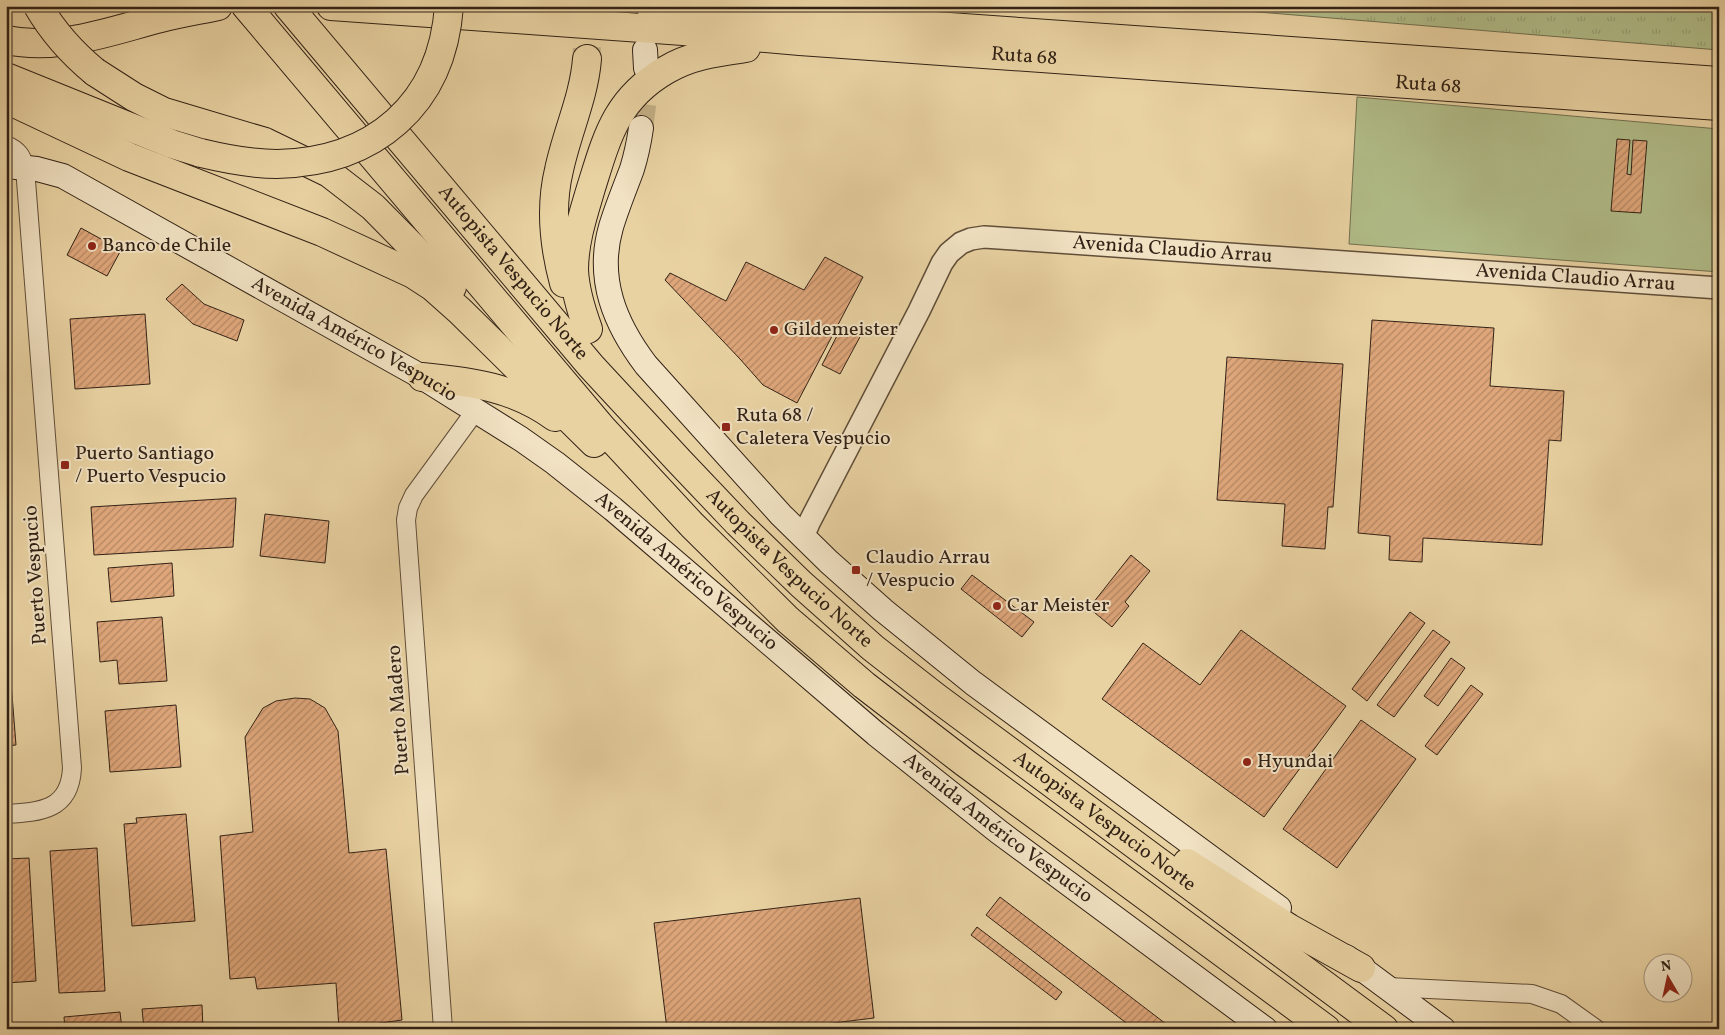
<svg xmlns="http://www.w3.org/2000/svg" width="1725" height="1035" font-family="Vollkorn,serif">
<defs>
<pattern id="grass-tufts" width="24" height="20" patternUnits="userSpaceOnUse" patternTransform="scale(1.25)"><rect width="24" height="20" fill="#b1bd89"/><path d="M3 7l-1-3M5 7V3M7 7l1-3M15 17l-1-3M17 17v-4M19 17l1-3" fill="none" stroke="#99a276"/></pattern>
<pattern id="building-hatch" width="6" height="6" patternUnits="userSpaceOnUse" patternTransform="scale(1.25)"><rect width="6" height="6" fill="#dea67a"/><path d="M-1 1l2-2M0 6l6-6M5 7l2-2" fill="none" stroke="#b58763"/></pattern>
</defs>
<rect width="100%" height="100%" fill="#e9d2a2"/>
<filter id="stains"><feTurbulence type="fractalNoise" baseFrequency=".004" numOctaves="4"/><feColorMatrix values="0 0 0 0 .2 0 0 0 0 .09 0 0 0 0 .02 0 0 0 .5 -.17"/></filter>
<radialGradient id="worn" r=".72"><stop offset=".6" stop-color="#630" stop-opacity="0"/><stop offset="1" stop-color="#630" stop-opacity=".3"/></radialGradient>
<path fill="url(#grass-tufts)" stroke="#727050" d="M1185 6H1719V50Z"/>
<path fill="#b1bd89" stroke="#727050" d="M1357 97 1719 129V272L1349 244Z"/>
<path fill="url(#building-hatch)" stroke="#322216" d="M1617 139 1630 140 1627 174 1631 175 1633 140 1647 141 1641 213 1611 211Z
M81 228 121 250 107 276 67 255Z
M825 257 863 277 797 403 763 385 740 359 665 280 670 273 726 301 746 262 804 290Z
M182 284 204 304 244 320 237 341 193 324 166 299Z
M145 314 150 384 75 389 70 319Z
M1372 320 1494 328 1490 386 1564 391 1561 441 1549 440 1542 545 1423 538 1422 562 1389 560 1390 536 1358 533Z
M842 326 861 335 840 374 822 365Z
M1227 357 1343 364 1333 507H1328L1325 549 1282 546 1285 504 1217 500Z
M236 498 233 547 94 555 91 507Z
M265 514 329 521 325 563 260 556Z
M1131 555 1150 571 1125 602 1129 606 1112 627 1089 608Z
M172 563 174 596 111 602 108 568Z
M972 575 1034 622 1022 637 961 589Z
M1410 612 1425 623 1367 701 1352 689Z
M162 617 167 681 119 684 117 660 100 662 97 622Z
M1241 630 1346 706 1264 817 1102 699 1143 643 1200 685Z
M1433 630 1450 642 1394 717 1377 705Z
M1451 658 1465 668 1438 706 1424 696Z
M6 682H11L16 745 6 746Z
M1471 685 1483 694 1437 755 1425 746Z
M295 698 310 699 325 708 338 731 349 853 386 849 402 1020 339 1029 336 983 257 989 255 977 230 979 220 836 253 832 245 737 263 708 276 701Z
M176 705 181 767 110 772 105 711Z
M1361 720 1416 759 1337 868 1283 829Z
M186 814 195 921 132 926 124 824 137 823 136 818Z
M97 848 105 991 59 993 50 851Z
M29 858 36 981 6 983V859Z
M1000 897 1170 1027 1168 1029H1134L986 915Z
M860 898 874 1018 784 1029H667L654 923Z
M977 927 1062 992 1056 1000 971 935Z
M202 1005 203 1029H144L142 1009Z
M120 1012 122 1029H65L64 1017Z"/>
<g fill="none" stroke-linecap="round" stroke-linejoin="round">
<path stroke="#c4af86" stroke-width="24" stroke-dasharray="24 12" stroke-linecap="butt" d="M641 128 645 98 646 73"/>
<path stroke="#c4af86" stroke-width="28" stroke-dasharray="28 14" stroke-linecap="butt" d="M582 6 586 23 587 59"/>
<defs>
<path id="minor" d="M6 145C18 150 22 156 25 168L72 768C70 810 41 812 6 814
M1388 987 1532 994 1561 1004 1596 1029
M443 1029 406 520 408 508 414 495 476 410"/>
<g id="tertiary">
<path id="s1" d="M803 537 809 523 919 311 942 263 949 253 961 243 971 239 984 237 1014 239 1719 288"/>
</g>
<g id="secondary">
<path d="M645 50 646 68"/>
<path d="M641 128C639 142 636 156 632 169 625 188 617 207 611 227 596 279 615 324 646 365L781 515 829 562 883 610 973 683 1279 908"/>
<path id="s2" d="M6 166 37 169 63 176 422 377 521 439 555 463 613 509 876 734 999 832 1265 1029"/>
<path d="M1346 957 1443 1029"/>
</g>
<g id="motorway">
<path d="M246 6 602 428 692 525 788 620 864 685 964 762 1326 1029"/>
<path id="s3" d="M288 6 591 366 680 462 738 523 801 584 873 648 937 698 1384 1029"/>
<path id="s4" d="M331 6 683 31 800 41 1719 106"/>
<path d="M650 6 1719 81"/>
<path d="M6 40C60 51 110 31 161 18 180 13 199 10 218 6"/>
<path d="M95 72 134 97 164 112 265 142 329 173 373 207 452 287"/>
<path d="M6 77 172 144 201 153"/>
<path d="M6 99 129 157 322 232 413 274 433 287 460 311 594 443"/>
<path d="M564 283C554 246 550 207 559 170 567 132 584 97 587 59"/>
<path d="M588 329C581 310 575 291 574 270 574 242 583 215 591 188 607 137 616 99 666 70 691 55 717 52 746 48"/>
<path d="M422 377C473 382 513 387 555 417"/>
<path d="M1187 863 1289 928 1361 968"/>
</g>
</defs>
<use href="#minor" stroke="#604e39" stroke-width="20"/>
<use href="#tertiary" stroke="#604e39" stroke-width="24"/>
<use href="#secondary" stroke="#322216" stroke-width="26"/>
<use href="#motorway" stroke="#322216" stroke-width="30"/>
<use href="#minor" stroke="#f1e2c3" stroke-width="18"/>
<use href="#tertiary" stroke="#f1e2c3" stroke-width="21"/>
<use href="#secondary" stroke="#f1e2c3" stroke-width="24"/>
<use href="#motorway" stroke="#e9d2a2" stroke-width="28"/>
<defs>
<path id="motorway-bridge" d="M38 6C53 32 72 53 95 72
M201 153C226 159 251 164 277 164 374 162 442 105 449 6"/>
</defs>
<use href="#motorway-bridge" stroke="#322216" stroke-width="30" stroke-linecap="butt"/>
<use href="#motorway-bridge" stroke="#e9d2a2" stroke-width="28"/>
</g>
<g fill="#8f2418" stroke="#f1e2c3" stroke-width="2">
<circle cx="92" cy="246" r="5"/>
<circle cx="774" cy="330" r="5"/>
<rect x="721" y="422" width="10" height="10" rx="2.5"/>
<rect x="60" y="460" width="10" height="10" rx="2.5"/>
<rect x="851" y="565" width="10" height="10" rx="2.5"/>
<circle cx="997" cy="606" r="5"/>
<circle cx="1247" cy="762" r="5"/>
</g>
<g text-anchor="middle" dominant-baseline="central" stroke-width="4" stroke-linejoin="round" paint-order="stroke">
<g font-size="20" fill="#322216" stroke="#f1e2c3">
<text stroke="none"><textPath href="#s4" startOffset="695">Ruta 68</textPath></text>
<text stroke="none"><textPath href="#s4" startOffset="1100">Ruta 68</textPath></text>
<text stroke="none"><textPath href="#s1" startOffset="548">Avenida Claudio Arrau</textPath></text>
<text stroke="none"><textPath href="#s3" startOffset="349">Autopista Vespucio Norte</textPath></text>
<text stroke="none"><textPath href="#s1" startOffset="952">Avenida Claudio Arrau</textPath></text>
<text stroke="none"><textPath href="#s2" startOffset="392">Avenida Américo Vespucio</textPath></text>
<text stroke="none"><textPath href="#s3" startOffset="754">Autopista Vespucio Norte</textPath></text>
<text stroke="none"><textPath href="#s2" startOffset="798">Avenida Américo Vespucio</textPath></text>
<text transform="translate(36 575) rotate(-94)">Puerto Vespucio</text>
<text transform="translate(399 710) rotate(-94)">Puerto Madero</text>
<text stroke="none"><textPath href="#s3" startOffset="1159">Autopista Vespucio Norte</textPath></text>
<text stroke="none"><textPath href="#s2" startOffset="1202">Avenida Américo Vespucio</textPath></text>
</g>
<g font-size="20" fill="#322216" stroke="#f1e2c3" text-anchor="start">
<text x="102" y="246">Banco de Chile</text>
<text x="784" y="330">Gildemeister</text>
<text x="736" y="416">Ruta 68 /<tspan x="736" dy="23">Caletera Vespucio</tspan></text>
<text x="75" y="454">Puerto Santiago<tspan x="75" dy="23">/ Puerto Vespucio</tspan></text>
<text x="866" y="558">Claudio Arrau<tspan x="866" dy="23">/ Vespucio</tspan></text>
<text x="1007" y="606">Car Meister</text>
<text x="1257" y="762">Hyundai</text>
</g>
</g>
<rect width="1725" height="1035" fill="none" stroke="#e9d2a2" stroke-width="25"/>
<rect x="8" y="8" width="1710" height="1020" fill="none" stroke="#322216" stroke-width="2.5"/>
<rect x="12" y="12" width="1700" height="1010" fill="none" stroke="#322216"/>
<g transform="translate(1668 978) rotate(351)"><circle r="24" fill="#f1e2c3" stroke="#a5957e"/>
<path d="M0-4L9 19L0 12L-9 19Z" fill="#8f2418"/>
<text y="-8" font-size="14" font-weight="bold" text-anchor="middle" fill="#322216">N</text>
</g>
<rect width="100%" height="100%" filter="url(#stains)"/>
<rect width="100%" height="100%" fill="url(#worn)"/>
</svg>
